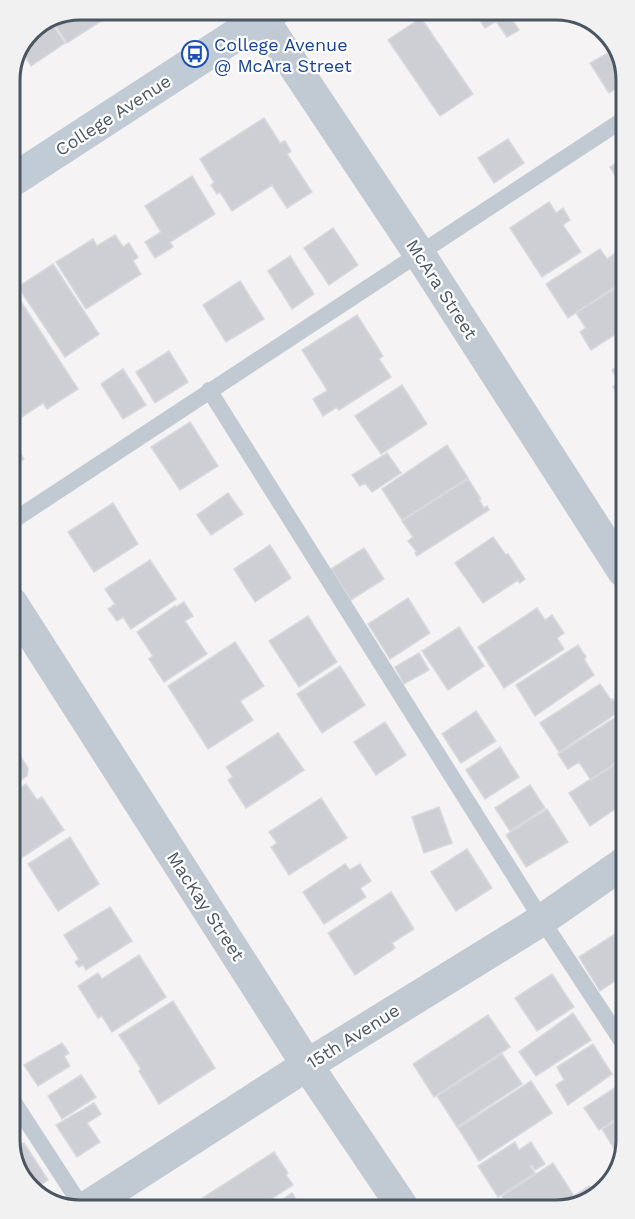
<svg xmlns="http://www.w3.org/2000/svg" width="635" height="1219" font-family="'Work Sans',sans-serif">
<rect width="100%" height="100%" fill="#f5f3f3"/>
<path fill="#cdcfd5" stroke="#d7d9de" stroke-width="1.5" d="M79 9H93L101 21 67 43 52 20Z
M472 9H514L508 13 519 30 507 37 496 21 485 28Z
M421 18 473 94 440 116 388 40Z
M50 21 65 43 31 66 21 50 30 29Z
M615 45 621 52V69L608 49Z
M608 53 621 73V85L609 93 590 63Z
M264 118 280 143 285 141 291 151 287 154 312 192 287 208 272 185 232 211 220 192 217 194 211 185 214 182 200 159Z
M508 139 524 163 494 183 478 158Z
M621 160V185L610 167Z
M192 176 215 214 170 242 173 247 155 258 145 242 161 232 145 206Z
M549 202 556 213 563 208 570 220 563 225 581 252 542 277 510 228Z
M333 228 358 265 329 285 304 248Z
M115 235 123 247 129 243 138 257 133 261 141 274 86 309 56 262 93 239 97 246Z
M600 249 607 259 617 252 622 259V273L617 276 621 283 568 318 546 284Z
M290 256 314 294 292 309 268 271Z
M53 264 99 334 65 357 18 287Z
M240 281 264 319 226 342 203 305Z
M622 284V330L591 350 580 332 586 328 576 313Z
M16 294 78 389 47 409 43 403 11 424 10 298Z
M357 315 383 356 379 359 391 377 339 410 337 407 323 416 313 399 327 391 326 388 302 350Z
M169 351 188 382 155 403 136 372Z
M622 363V400L613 387 620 382 612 370Z
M123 369 146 405 123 419 101 384Z
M402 385 427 424 381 454 355 416Z
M190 422 218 466 180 490 151 447Z
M11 439 24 459 11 467Z
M447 445 468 478 402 520 382 489Z
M387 453 401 473 372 492 365 483 360 486 352 475Z
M468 479 481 499 479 500 484 508 487 506 489 510 417 556 415 553 417 552 408 541 413 537 402 521Z
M228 493 243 514 211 535 197 515Z
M113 503 138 544 94 572 68 532Z
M493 537 506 555 508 554 525 579 520 583 518 580 483 603 455 563Z
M270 545 291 578 255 602 234 569Z
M364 548 384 579 351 600 331 569Z
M150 560 176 599 131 629 123 617 117 621 108 609 115 604 105 589Z
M408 598 430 633 390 659 368 624Z
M184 602 193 616 185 621 207 654 164 682 149 659 153 656 137 632 175 606 176 607Z
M537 608 545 620 552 615 564 633 557 638 564 649 504 688 478 647Z
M308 616 337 662 299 687 269 641Z
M459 627 484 666 448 690 422 651Z
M235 642 264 686 240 701 253 720 208 749 168 686Z
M578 645 586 657 584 659 594 675 535 716 516 685Z
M419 653 429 670 404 684 395 667Z
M340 666 365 705 322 733 297 694Z
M600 684 611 700 613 699 621 710 559 752 540 723Z
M476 711 496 741 461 763 442 734Z
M616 717 624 729V758L591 780 579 762 568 769 558 754Z
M385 722 406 755 376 775 354 742Z
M278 733 304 770 246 808 228 780 233 777 226 767Z
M500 747 519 777 485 799 466 770Z
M12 753 21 757 28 768 27 776 13 785Z
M624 758V803L590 826 569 793Z
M26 784 37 800 42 797 64 830 18 860 13 853V793Z
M530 785 545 808 510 831 495 808Z
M321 798 347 838 289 875 271 847 277 843 269 832Z
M439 807 452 843 424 853 412 817Z
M547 809 568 842 526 867 506 835Z
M70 837 99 884 58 911 28 864Z
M467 849 492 888 456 911 431 872Z
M345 864 350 870 360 864 371 881 360 888 366 897 324 924 303 892Z
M391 892 414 929 392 943 395 948 391 951 355 975 328 933Z
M110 907 132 941 86 970 83 965 79 967 75 962 79 959 64 935Z
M615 934 625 951V974L600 991 579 957Z
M139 955 166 997 112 1032 102 1016 98 1018 78 986 98 973 102 979Z
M552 974 574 1007 537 1031 515 998Z
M173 1001 215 1068 159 1104 139 1071 141 1069 119 1035Z
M573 1013 591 1040 536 1076 519 1052Z
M488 1015 510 1047 434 1097 413 1064Z
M62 1043 69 1053 64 1056 70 1066 38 1086 24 1065Z
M593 1044 612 1074 568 1105 556 1085 564 1080 557 1067Z
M502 1054 522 1084 457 1127 437 1096Z
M81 1075 96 1097 62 1119 48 1096Z
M531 1081 552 1113 479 1161 458 1128Z
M616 1087 626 1102V1112L599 1130 584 1108Z
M94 1103 101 1114 87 1123 100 1142 77 1157 56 1125Z
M626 1114V1140L624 1147 616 1152 602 1129Z
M515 1142 519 1150 531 1142 545 1164 535 1170 532 1165 530 1166 535 1173 498 1197 478 1166Z
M24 1143 48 1180 33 1190 14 1167V1149Z
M274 1152 288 1173 286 1175 293 1185 257 1208H203L198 1201Z
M553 1163 574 1196 560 1205H507L502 1196Z
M589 1186 595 1195 583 1205H560Z
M292 1193 301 1207 270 1208Z"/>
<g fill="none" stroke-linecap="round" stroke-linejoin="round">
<path stroke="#c1cad2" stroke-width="16" d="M209 390 542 920 626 1048
M11 522 621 121
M14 1102 84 1210"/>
<path stroke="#c1cad2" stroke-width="32" d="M256 9 420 255 623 571
M12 603 307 1065 402 1206
M82 1210 307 1065 542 920 625 862"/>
<path stroke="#c1cbd6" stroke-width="33" d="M10 182 276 9"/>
</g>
<defs>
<symbol id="bus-ring" viewBox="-11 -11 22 22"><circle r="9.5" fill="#fff" stroke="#1a4fb4" stroke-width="1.5"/><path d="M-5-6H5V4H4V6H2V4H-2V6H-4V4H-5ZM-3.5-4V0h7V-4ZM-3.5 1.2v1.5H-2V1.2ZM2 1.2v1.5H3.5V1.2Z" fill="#1a4fb4"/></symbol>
</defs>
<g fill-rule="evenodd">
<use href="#bus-ring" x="180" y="39" width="30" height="30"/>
</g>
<g text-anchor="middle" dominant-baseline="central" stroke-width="4.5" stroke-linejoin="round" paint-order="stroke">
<g font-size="18" fill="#164399" stroke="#fff" text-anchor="start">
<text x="214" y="44">College Avenue<tspan x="214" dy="21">@ McAra Street</tspan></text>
</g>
<g font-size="18" fill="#4a5661" stroke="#fff">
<text transform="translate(113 115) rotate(-33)">College Avenue</text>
<text transform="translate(442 289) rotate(57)">McAra Street</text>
<text transform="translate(206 906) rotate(57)">MacKay Street</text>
<text transform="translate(353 1036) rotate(-32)">15th Avenue</text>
</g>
</g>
<path d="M0 0H635V1219H0ZM80 20H556A60 60 0 0 1 616 80V1140A60 60 0 0 1 556 1200H80A60 60 0 0 1 20 1140V80A60 60 0 0 1 80 20Z" fill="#f1f1f2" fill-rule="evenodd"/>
<path fill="none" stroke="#4a5661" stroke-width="3" d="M80 20H556A60 60 0 0 1 616 80V1140A60 60 0 0 1 556 1200H80A60 60 0 0 1 20 1140V80A60 60 0 0 1 80 20Z"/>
</svg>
